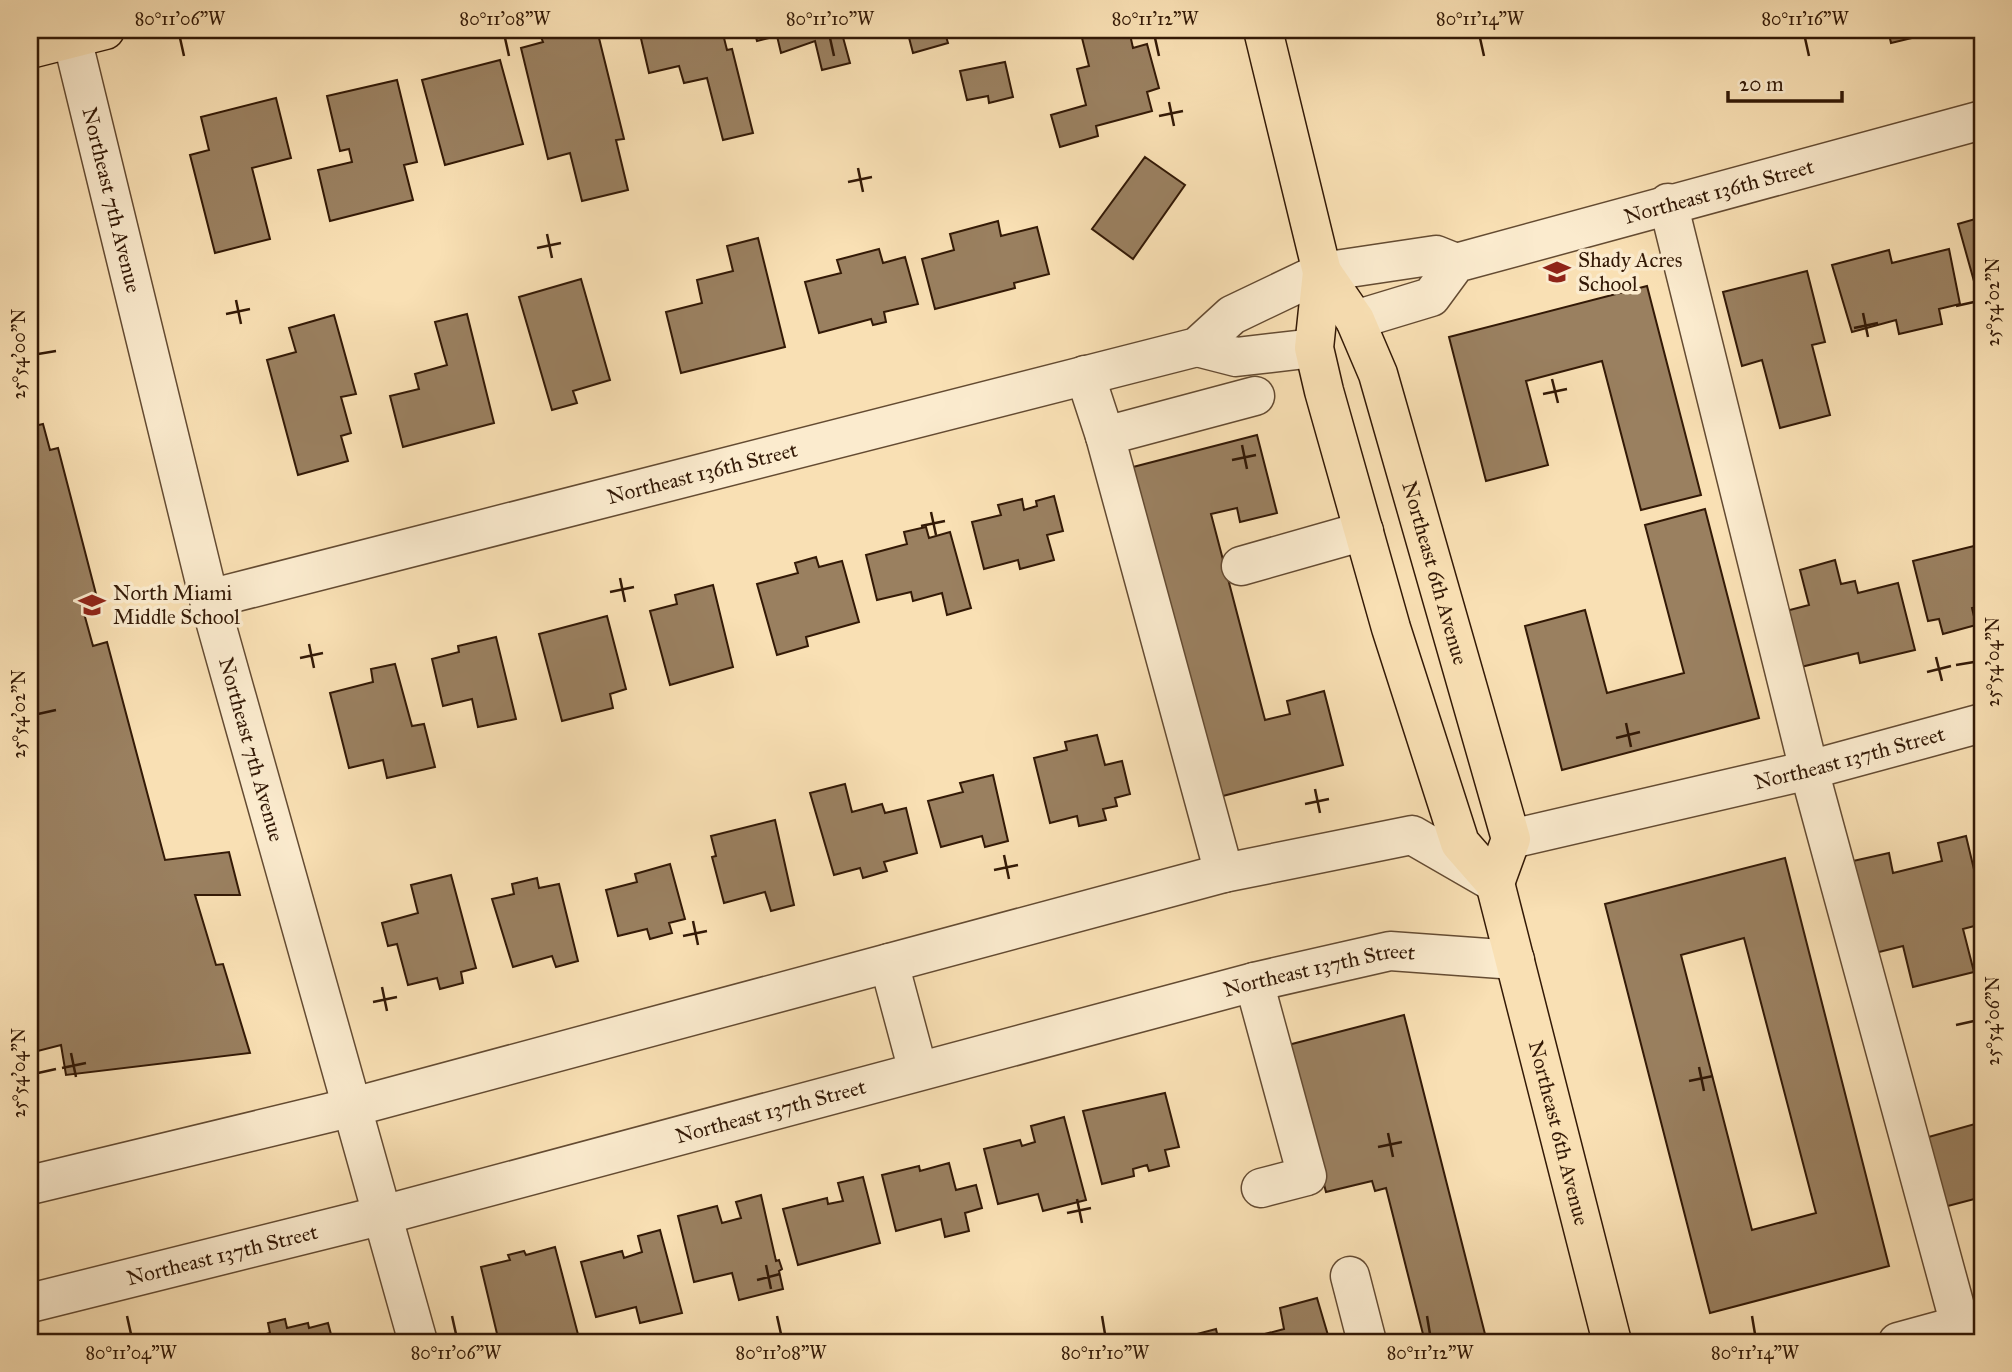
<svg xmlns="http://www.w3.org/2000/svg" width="2012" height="1372" font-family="'IM FELL Great Primer',serif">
<rect width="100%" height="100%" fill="#f9e0b4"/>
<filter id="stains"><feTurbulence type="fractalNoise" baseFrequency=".00286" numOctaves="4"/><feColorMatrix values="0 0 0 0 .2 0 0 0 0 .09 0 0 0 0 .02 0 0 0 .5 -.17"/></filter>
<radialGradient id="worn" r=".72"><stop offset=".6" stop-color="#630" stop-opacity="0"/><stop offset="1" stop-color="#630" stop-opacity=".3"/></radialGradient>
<path fill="#9a8060" stroke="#331906" stroke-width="2" fill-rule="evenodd" d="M571 30H597L624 139 616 140 628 190 582 201 570 153 548 159 521 48 543 42 541 37Z
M639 30H722L727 50 732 49 753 133 723 140 707 78 684 83 679 66 649 73Z
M754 30H841L850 63 822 70 815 41 781 53 777 36 757 41Z
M907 30H944L948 43 913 53Z
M1112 30H1129L1133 48 1147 44 1159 88 1147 92 1152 111 1096 126 1098 136 1060 147 1051 115 1086 105 1077 69 1089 66 1082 38Z
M1888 30H1945L1891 43Z
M500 60 523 144 445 165 422 80Z
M1005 62 1013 97 989 103 988 96 967 100 960 71Z
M397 80 417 162 404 165 413 200 330 221 318 170 352 162 349 149 340 151 327 96Z
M276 98 291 158 252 168 270 239 215 253 190 155 209 150 201 117Z
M1145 157 1185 185 1133 259 1092 229Z
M1982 217V290L1977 292 1958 224Z
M998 221 1001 236 1037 227 1049 274 1014 283 1015 288 935 309 922 259 954 250 950 234Z
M758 238 785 347 681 373 666 312 702 303 697 280 733 271 727 246Z
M879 249 883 263 905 257 918 304 884 312 886 322 873 325 871 319 819 333 805 282 841 273 837 260Z
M1949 249 1960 304 1939 309 1942 324 1899 334 1896 320 1852 332 1832 265 1889 250 1892 263Z
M1807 271 1825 342 1812 345 1830 415 1780 428 1762 360 1742 366 1723 292Z
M581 279 610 380 573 391 577 403 552 410 519 297Z
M1647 286 1701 495 1641 510 1602 361 1526 381 1548 465 1486 481 1449 337Z
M467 314 494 423 403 447 390 396 419 389 415 374 447 365 435 322Z
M334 315 356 394 341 397 351 433 341 436 348 461 298 475 267 360 296 352 289 328Z
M43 424 50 450 58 448 96 594 98 603 82 606 93 646 107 642 165 860 229 852 240 895H195L216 965 223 964 250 1053 66 1075 61 1045 30 1053V427Z
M1257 435 1277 513 1240 522 1237 508 1211 514 1265 720 1290 714 1287 701 1324 691 1343 765 1219 797 1133 467Z
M1054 496 1063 531 1047 535 1054 560 1020 569 1018 560 984 569 972 522 1001 515 998 505 1022 499 1024 510 1037 506 1036 501Z
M1705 509 1759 718 1562 770 1525 626 1585 610 1607 693 1684 673 1645 525Z
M926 527 929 538 950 532 971 608 947 615 942 593 913 601 911 592 877 600 866 555 907 544 904 532Z
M1982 544V606L1972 608 1976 625 1943 634 1939 619 1928 621 1913 561Z
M816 557 819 567 842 561 859 622 806 637 808 646 777 655 757 584 798 573 795 563Z
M1835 560 1841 584 1855 581 1858 593 1898 583 1915 650 1860 663 1858 653 1801 667 1786 611 1809 605 1800 570Z
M713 585 733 667 670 685 650 611 677 604 675 595Z
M607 616 626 689 610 694 613 708 562 721 539 634Z
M496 637 516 719 478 727 472 699 443 706 432 659 459 652 458 646Z
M395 664 412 726 424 724 435 767 387 778 383 760 349 768 330 693 373 682 371 669Z
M1097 735 1105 765 1122 761 1130 794 1115 798 1117 806 1103 809 1106 820 1079 826 1077 816 1050 823 1034 758 1067 750 1065 742Z
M993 775 1008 841 985 847 982 836 941 847 928 801 963 792 960 783Z
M845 784 852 812 882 804 885 813 906 808 917 853 884 862 887 871 863 878 860 868 834 875 810 793Z
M775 820 794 905 771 911 765 892 724 903 712 857 716 856 711 836Z
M1966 836 1982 903V924L1963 929 1974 972 1913 987 1903 946 1875 953 1853 861 1889 853 1893 873 1942 861 1938 843Z
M1785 858 1889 1266 1710 1313 1605 904ZM1744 938 1816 1213 1752 1230 1681 955Z
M670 864 685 919 669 923 672 933 650 939 647 929 618 936 606 890 637 882 635 874Z
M451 875 476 968 461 972 463 983 440 989 437 978 408 985 397 944 388 946 382 923 418 913 411 885Z
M537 878 539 888 559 884 578 961 556 967 552 956 513 967 492 899 514 894 512 884Z
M1404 1015 1487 1342H1425L1386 1188 1375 1191 1372 1181 1326 1192 1288 1045Z
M1165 1093 1179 1147 1165 1150 1169 1166 1149 1171 1147 1165 1133 1169 1134 1176 1102 1184 1083 1111Z
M1064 1117 1086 1200 1043 1211 1038 1194 998 1204 984 1149 1020 1140 1022 1146 1035 1142 1031 1126Z
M1982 1122V1197L1944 1207 1925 1138Z
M949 1163 956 1190 976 1185 982 1208 965 1213 969 1231 945 1237 941 1219 896 1231 882 1175 919 1166 920 1171Z
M863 1177 880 1243 798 1265 783 1209 827 1198 828 1204 843 1201 838 1183Z
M761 1195 776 1261 779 1260 782 1269 779 1271 783 1289 739 1300 732 1273 694 1282 678 1216 717 1206 722 1223 741 1218 736 1202Z
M660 1230 682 1313 640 1323 636 1307 596 1317 581 1262 622 1251 624 1258 642 1252 638 1236Z
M555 1247 580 1342H524L523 1337 499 1342 481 1267 510 1260 508 1255 524 1251 526 1255Z
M1317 1298 1330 1342H1243L1242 1340 1284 1329 1280 1308Z
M285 1319 287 1328 308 1323 309 1328 328 1323 333 1342H252L251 1338 270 1333 268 1323Z
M1216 1329 1219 1342H1183L1182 1338Z"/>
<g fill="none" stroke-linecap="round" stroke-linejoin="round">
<defs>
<g id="minor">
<path id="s1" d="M70 30 209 599 418 1342"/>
<path d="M1668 203 1809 770 1960 1325"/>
<path id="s2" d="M1355 320 1431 297 1456 263 1982 120"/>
<path d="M1197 347 1236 357 1314 348"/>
<path d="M1085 375 1105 436"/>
<path d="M1241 566 1364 531"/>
<path id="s3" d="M209 599 1197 347 1232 315 1322 272 1436 255 1456 263"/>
<path id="s4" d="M1511 839 1809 770 1982 723"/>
<path d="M1224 873 1105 436 1255 396"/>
<path d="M889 963 918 1071"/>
<path d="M1254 982 1307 1176 1261 1188"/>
<path d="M30 1185 353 1107 1224 873 1412 835 1490 880"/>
<path d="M1350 1276 1367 1342"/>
<path id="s5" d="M30 1303 383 1215 1254 982 1390 951 1515 960"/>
<path d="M1898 1342 1982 1319"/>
</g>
<g id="major">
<path id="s6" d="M1263 30 1322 272 1314 348 1324 391 1391 628 1460 843 1495 883 1612 1342"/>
<path d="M30 49 105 30"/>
<path id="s7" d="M1322 272 1355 320 1378 374 1511 839 1495 883"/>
</g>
</defs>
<use href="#minor" stroke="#644b32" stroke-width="41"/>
<use href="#major" stroke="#331906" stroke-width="41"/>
<use href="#minor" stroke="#fbebce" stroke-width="38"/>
<use href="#major" stroke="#f9e0b4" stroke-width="38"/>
</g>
<path fill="none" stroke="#331906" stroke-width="2.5" d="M180 38 184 56M505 38 509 56M830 38 834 56M1155 38 1159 56M1480 38 1484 56M1805 38 1809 56M1169 102 1174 126M1159 116 1183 111M858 168 863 192M848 182 872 177M547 234 552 258M537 248 561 243M236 300 241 324M1956 306 1974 302M1863 313 1868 337M226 314 250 309M1854 328 1878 323M38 354 56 351M1552 379 1558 403M1543 394 1567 389M1242 445 1247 469M1232 460 1256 455M931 512 936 535M921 526 945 521M620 578 625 602M610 592 634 587M309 644 314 668M1936 657 1942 681M300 658 323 653M1956 665 1974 662M1927 672 1951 666M38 714 56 710M1626 723 1631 747M1616 738 1640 732M1315 789 1320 813M1305 804 1329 799M1004 855 1009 879M994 870 1018 865M693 921 698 945M683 936 707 931M382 987 387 1011M373 1002 397 997M1956 1025 1974 1021M71 1053 76 1077M1699 1067 1704 1091M62 1068 86 1063M38 1073 56 1069M1689 1081 1713 1076M1388 1133 1393 1157M1378 1147 1402 1142M1077 1199 1082 1223M1067 1213 1091 1208M766 1265 771 1289M757 1280 780 1274M127 1316 131 1334M452 1316 456 1334M777 1316 781 1334M1102 1316 1105 1334M1427 1316 1430 1334M1752 1316 1755 1334"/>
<defs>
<symbol id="school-bare" viewBox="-9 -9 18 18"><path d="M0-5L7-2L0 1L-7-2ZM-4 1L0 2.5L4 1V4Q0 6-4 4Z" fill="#8f2418" stroke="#fbebce" stroke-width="2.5" paint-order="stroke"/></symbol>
</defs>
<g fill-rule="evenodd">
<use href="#school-bare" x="1538" y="253" width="38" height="38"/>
<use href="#school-bare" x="73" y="586" width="38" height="38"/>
</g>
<g text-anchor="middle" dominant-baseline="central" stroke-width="7" stroke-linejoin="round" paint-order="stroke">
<g font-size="21" fill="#331906" stroke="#fbebce">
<text stroke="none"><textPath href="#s2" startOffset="394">Northeast 136th Street</textPath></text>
<text stroke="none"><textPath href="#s1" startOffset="175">Northeast 7th Avenue</textPath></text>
<text stroke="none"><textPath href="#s3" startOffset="509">Northeast 136th Street</textPath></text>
<text stroke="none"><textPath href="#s7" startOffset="324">Northeast 6th Avenue</textPath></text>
<text stroke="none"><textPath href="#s1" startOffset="742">Northeast 7th Avenue</textPath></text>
<text stroke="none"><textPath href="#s4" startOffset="348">Northeast 137th Street</textPath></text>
<text stroke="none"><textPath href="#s5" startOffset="1332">Northeast 137th Street</textPath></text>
<text stroke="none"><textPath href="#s5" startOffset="765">Northeast 137th Street</textPath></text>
<text stroke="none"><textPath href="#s6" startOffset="1153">Northeast 6th Avenue</textPath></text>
<text stroke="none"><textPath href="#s5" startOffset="198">Northeast 137th Street</textPath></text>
</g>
<g font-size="21" fill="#331906" stroke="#fbebce" text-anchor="start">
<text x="1578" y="260">Shady Acres<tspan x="1578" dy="24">School</tspan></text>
<text x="113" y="593">North Miami<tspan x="113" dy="24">Middle School</tspan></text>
</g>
</g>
<rect width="2012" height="1372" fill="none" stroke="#f9e0b4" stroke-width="77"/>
<path d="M1728 91v10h114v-10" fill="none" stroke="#331906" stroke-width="3.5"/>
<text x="1739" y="91" font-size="21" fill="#331906" stroke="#fbebce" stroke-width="5" paint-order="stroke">20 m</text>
<rect x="38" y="38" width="1936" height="1296" fill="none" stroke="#331906" stroke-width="2.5"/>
<g font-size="18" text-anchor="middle" fill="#331906">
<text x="180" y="25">80°11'06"W</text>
<text x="505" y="25">80°11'08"W</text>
<text x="830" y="25">80°11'10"W</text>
<text x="1155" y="25">80°11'12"W</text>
<text x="1480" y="25">80°11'14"W</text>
<text x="1805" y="25">80°11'16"W</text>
<text transform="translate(1993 302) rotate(-90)" y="6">25°54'02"N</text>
<text transform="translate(19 354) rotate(-90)" y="6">25°54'00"N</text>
<text transform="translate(1993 662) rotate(-90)" y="6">25°54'04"N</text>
<text transform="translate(19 714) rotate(-90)" y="6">25°54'02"N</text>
<text transform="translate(1993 1021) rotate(-90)" y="6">25°54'06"N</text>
<text transform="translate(19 1073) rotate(-90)" y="6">25°54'04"N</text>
<text x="131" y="1359">80°11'04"W</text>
<text x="456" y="1359">80°11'06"W</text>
<text x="781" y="1359">80°11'08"W</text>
<text x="1105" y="1359">80°11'10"W</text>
<text x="1430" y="1359">80°11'12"W</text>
<text x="1755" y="1359">80°11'14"W</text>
</g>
<rect width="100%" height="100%" filter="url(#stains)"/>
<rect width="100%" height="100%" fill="url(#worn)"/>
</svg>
